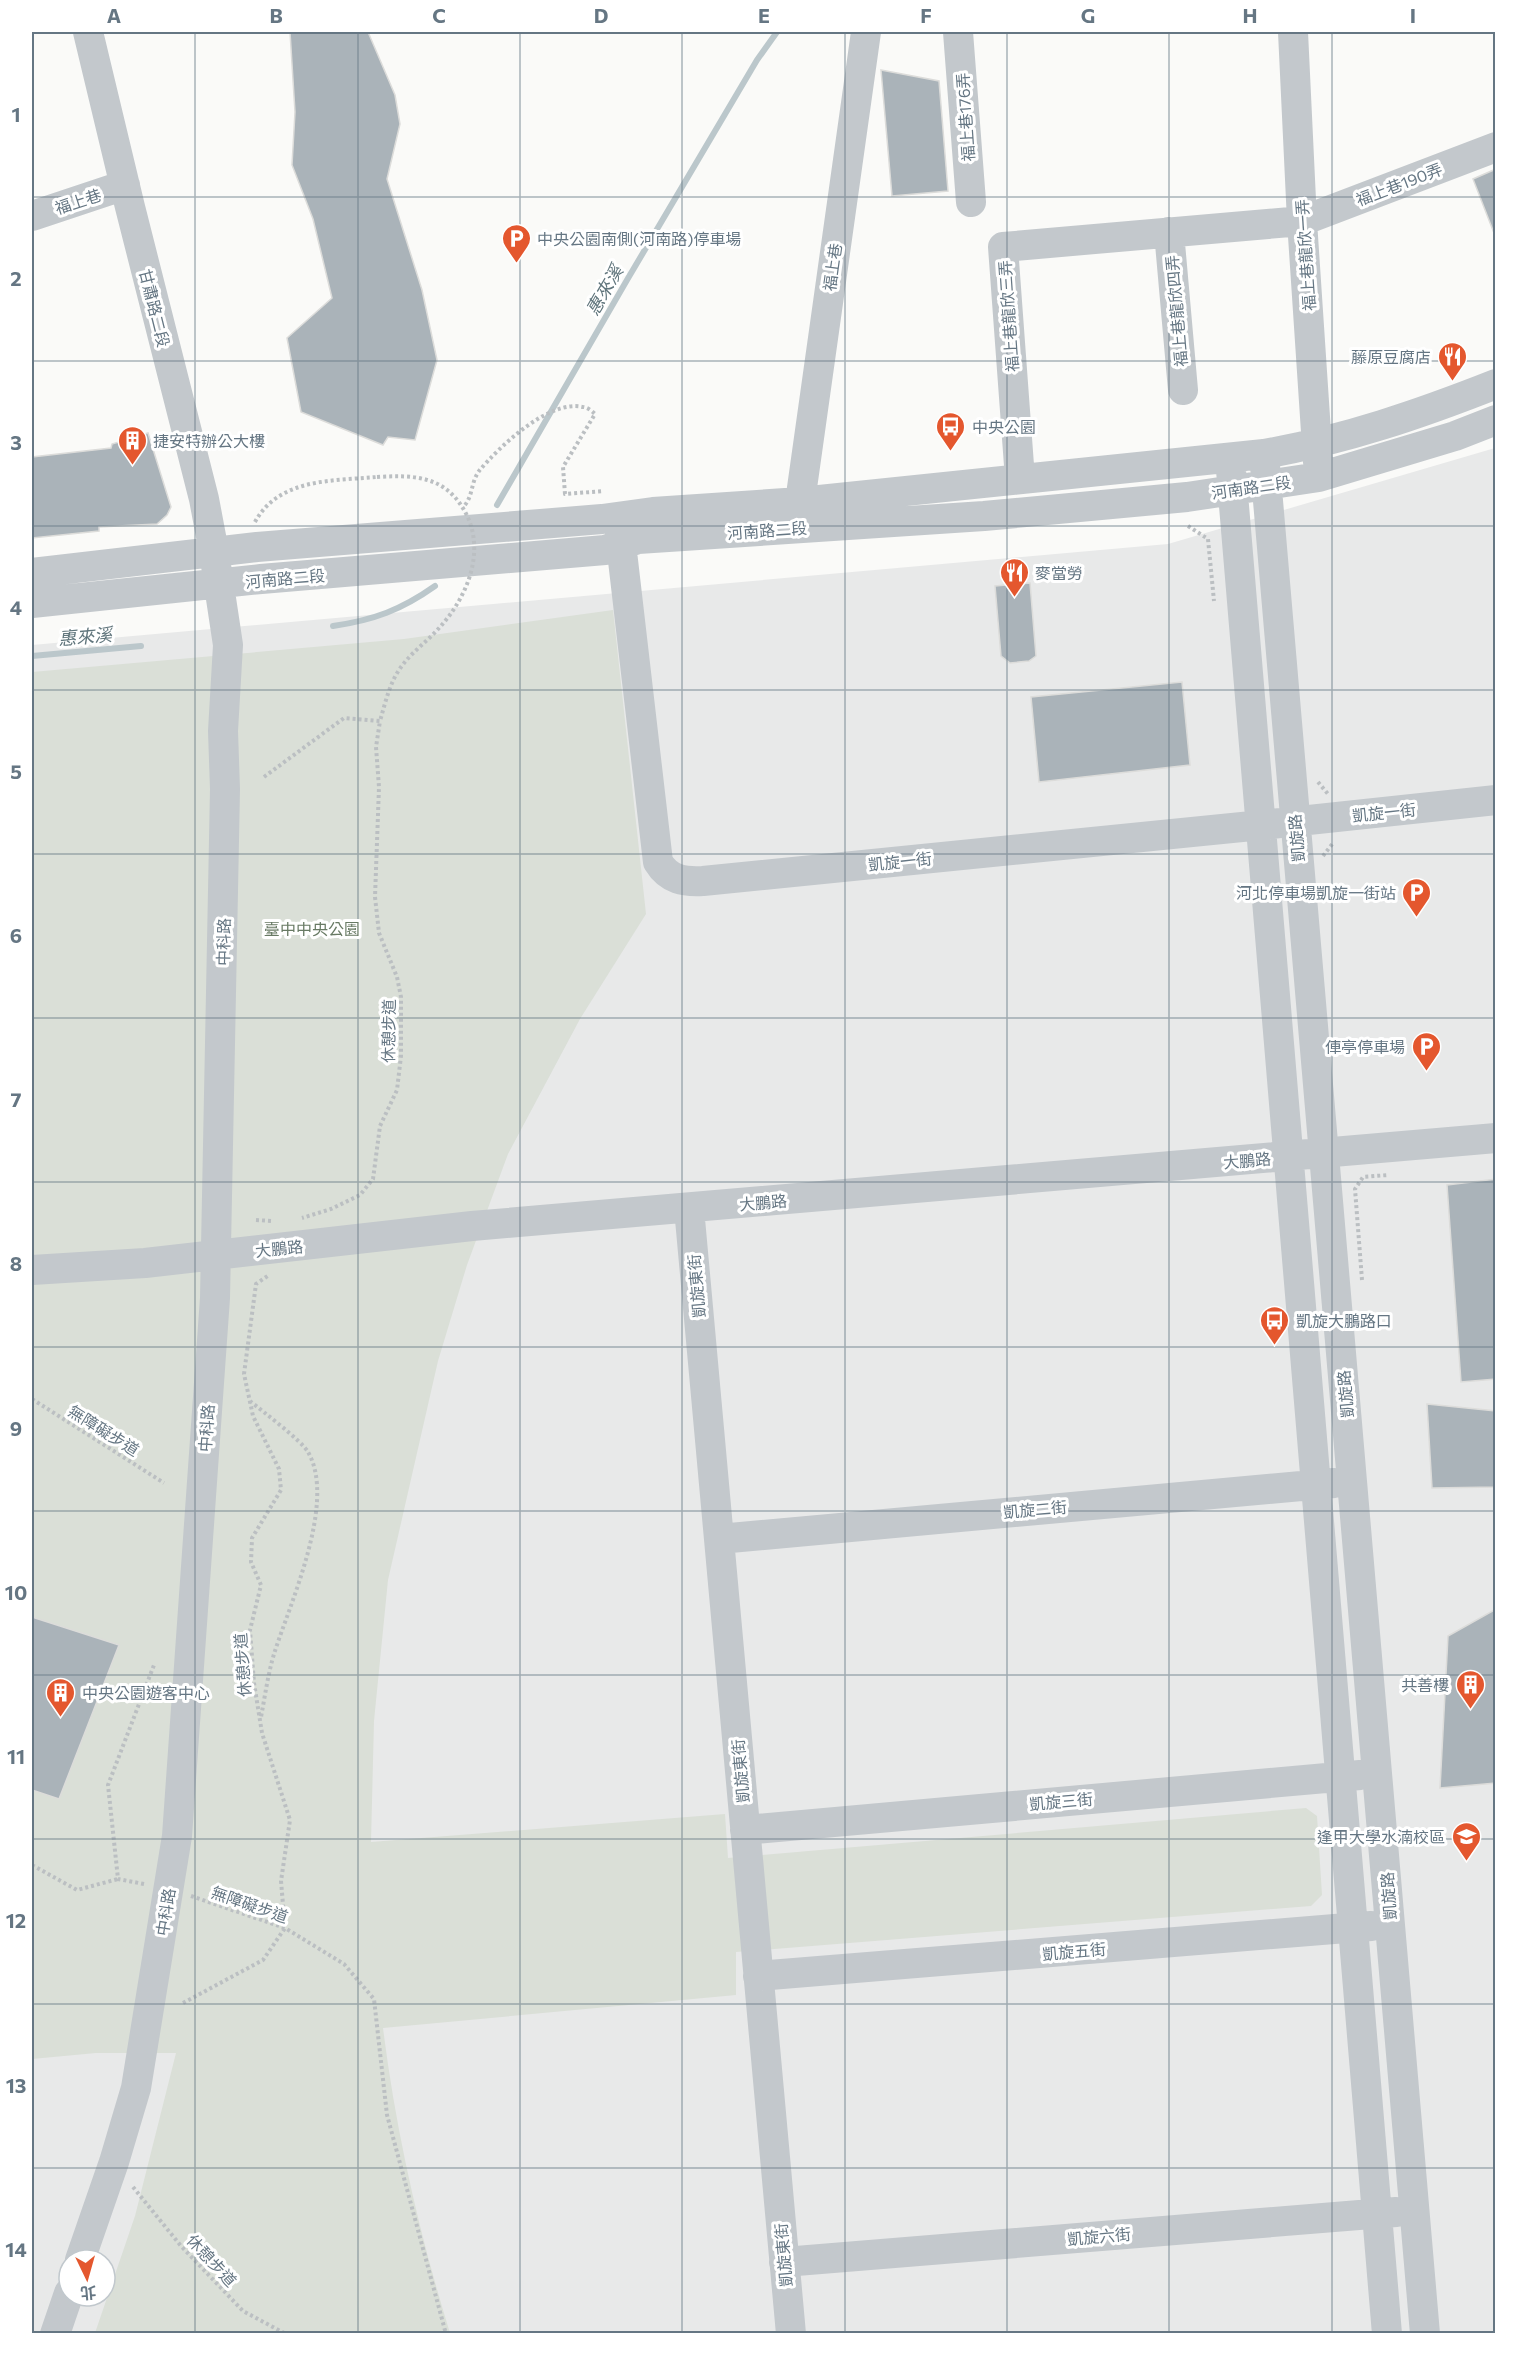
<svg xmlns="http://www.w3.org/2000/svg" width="1527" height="2365" font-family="Commissioner,'Noto Sans TC',sans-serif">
<rect width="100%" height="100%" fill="#fafaf8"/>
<path fill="#e8e9e9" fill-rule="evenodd" d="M1495 448V2333L32 2334V645L1168 544ZM69 2260H105V2296H69Z"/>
<path fill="#dadfd7" d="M613 610 646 914 580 1019 508 1154 467 1265 438 1361 388 1580 374 1721 371 1842 725 1814 728 1858 1306 1808 1317 1816 1322 1895 1311 1906 736 1952V1995L383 2028C396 2132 419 2233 450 2333H95L135 2216 176 2053H96L32 2059V672L404 639Z"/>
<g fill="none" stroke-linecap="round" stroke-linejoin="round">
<path stroke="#bbc7cb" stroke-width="6" d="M497 505 627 280 757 60 777 32
M333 626C374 620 401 610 435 586
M32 656 141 646"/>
</g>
<path fill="#aab3b9" stroke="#dcdcda" stroke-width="1.5" d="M290 32H368L395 95 400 124 387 179 422 290 437 360 415 440 388 437 383 445 301 412 287 338 332 298 313 219 292 165 295 112Z
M881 70 939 81 948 191 892 196Z
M1496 169V233H1494L1473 179Z
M148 433 171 507 167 515 157 524 99 527V531L32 538V457L111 448 112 444Z
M1030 583 1036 656 1029 661 1010 663 1001 656 995 586Z
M1182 682 1190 765 1039 782 1031 697Z
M1496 1179V1379L1461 1382 1447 1185Z
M1427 1404 1496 1411V1487L1432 1488Z
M1496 1609V1783L1440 1788 1448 1636Z
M32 1617 119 1645 59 1799 32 1790Z"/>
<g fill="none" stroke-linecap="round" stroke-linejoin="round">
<path stroke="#bbbfc2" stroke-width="4" stroke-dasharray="3 3" stroke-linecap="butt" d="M465 505C473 495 471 482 479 471 499 447 549 399 583 407 587 407 592 411 595 414L563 467 565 494 604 491
M255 522C279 478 332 481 377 477
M1188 526 1208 539 1214 601
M264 777 344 718 380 721 376 747 379 787 375 897 379 933 397 977 401 997V1056L397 1090 380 1126 373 1179 360 1195 331 1209 302 1218
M1318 782 1328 794
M1323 856 1333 843
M256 1220 272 1221
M1362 1280 1355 1189 1363 1177 1388 1175
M32 1399 164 1483
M250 1401C262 1411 302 1441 308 1452 337 1502 290 1603 274 1654 268 1674 265 1696 261 1717
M32 1865 77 1890 118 1879
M144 1884 118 1879 108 1785 154 1665
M191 1896 285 1928 344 1964 374 1999 387 2115 446 2334
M183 2003 263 1960 285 1928 281 1881 290 1820 262 1733 254 1683 250 1630 261 1585 251 1562 252 1538 281 1490 279 1469 253 1416 244 1374 256 1284 269 1275
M133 2187 181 2246 243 2311 286 2334"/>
<path stroke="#c3c8cc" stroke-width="30" d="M958 32 971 202
M1293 32 1302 221 1318 462
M32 216 125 185
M1169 232 1183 390
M1264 454 1425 2334
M1230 458 1387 2334
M1020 479 1003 247 1302 221 1496 147
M800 502 866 32
M619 526 658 862C669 880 684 882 703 881L1262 825 1496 800
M32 573 257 547 602 519 653 512 800 502 1264 454C1344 440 1420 414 1496 384
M32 603 261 579 605 550 638 539 984 516 1187 497 1319 477 1455 436 1496 420
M689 1208 791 2334
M32 1270 145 1263 472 1226 1496 1138
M719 1539 1334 1483
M745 1830 1360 1775
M758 1976 1371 1926
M80 2260 114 2162 136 2088 177 1836 215 1298 225 789 223 731 228 645 214 552 204 499 130 207 88 32
M784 2262 1396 2212
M55 2334 69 2293"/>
<path stroke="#bbbfc2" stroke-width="4" stroke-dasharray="3 3" stroke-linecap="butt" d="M377 477C412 475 444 475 464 510 487 549 468 596 440 627 427 642 410 653 399 670 389 685 385 704 380 721"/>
</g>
<path fill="none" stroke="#657683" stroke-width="1.5" stroke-opacity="0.55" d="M195 32V2334M358 32V2334M520 32V2334M682 32V2334M845 32V2334M1007 32V2334M1169 32V2334M1332 32V2334M32 197H1496M32 361H1496M32 526H1496M32 690H1496M32 854H1496M32 1018H1496M32 1182H1496M32 1347H1496M32 1511H1496M32 1675H1496M32 1839H1496M32 2004H1496M32 2168H1496"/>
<defs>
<symbol id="parking-pin" viewBox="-11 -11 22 30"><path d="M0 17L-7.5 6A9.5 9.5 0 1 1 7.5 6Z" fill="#e4572e" stroke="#fff"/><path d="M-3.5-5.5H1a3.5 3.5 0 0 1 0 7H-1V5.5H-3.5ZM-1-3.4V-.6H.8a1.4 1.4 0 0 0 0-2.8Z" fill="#fff"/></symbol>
<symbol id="restaurant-pin" viewBox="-11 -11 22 30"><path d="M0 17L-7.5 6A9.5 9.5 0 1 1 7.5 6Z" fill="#e4572e" stroke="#fff"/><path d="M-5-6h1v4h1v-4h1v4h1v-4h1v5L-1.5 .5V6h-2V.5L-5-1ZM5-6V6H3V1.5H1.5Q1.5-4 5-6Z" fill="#fff"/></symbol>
<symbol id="bus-pin" viewBox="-11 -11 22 30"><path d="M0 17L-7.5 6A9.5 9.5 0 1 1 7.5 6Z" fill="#e4572e" stroke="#fff"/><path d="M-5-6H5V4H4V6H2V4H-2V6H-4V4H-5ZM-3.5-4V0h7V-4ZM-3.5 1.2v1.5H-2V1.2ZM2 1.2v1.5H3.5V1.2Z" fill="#fff"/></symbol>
<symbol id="building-pin" viewBox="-11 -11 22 30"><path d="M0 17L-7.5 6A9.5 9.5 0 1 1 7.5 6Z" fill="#e4572e" stroke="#fff"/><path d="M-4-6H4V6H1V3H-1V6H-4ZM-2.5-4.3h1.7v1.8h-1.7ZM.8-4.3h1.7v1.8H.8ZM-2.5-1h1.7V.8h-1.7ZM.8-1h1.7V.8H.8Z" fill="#fff"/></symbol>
<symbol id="university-pin" viewBox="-11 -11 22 30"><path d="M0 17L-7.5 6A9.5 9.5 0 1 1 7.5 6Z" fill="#e4572e" stroke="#fff"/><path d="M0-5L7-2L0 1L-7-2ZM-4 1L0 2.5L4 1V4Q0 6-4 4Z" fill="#fff"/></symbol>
</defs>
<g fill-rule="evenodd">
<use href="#parking-pin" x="500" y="222" width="33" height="45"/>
<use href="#restaurant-pin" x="1436" y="340" width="33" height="45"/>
<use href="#bus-pin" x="934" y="410" width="33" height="45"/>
<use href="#building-pin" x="116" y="424" width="33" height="45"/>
<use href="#restaurant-pin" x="998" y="556" width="33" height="45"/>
<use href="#parking-pin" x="1400" y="876" width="33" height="45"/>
<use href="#parking-pin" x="1410" y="1030" width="33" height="45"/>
<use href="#bus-pin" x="1258" y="1304" width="33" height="45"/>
<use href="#building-pin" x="1454" y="1668" width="33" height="45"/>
<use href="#building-pin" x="44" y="1676" width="33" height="45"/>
<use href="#university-pin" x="1450" y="1820" width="33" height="45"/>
</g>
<g text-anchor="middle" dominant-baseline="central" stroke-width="6" stroke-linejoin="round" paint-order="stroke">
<g font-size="16" fill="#657683" stroke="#fff">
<text transform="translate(965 117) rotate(-94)">福上巷176弄</text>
<text transform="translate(1399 184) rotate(-21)">福上巷190弄</text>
<text transform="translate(78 201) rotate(-18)">福上巷</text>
<text transform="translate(1305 255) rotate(-94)">福上巷龍欣一弄</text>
<text transform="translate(832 267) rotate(-82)">福上巷</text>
<text transform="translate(155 308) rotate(76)">甘肅路二段</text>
<text transform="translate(1176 311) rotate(-95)">福上巷龍欣四弄</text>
<text transform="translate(1008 316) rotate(-94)">福上巷龍欣三弄</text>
<text transform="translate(1251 487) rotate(-8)">河南路二段</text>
<text transform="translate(767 530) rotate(-4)">河南路二段</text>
<text transform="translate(285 578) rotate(-5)">河南路二段</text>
<text transform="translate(1384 812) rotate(-6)">凱旋一街</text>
<text transform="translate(1296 838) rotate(-95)">凱旋路</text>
<text transform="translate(900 861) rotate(-6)">凱旋一街</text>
<text transform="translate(223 942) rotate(-89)">中科路</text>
<text transform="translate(388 1031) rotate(-89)">休憩步道</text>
<text transform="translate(1247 1160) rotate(-5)">大鵬路</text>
<text transform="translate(763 1202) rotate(-5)">大鵬路</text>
<text transform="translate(279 1248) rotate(-6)">大鵬路</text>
<text transform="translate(696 1286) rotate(-95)">凱旋東街</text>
<text transform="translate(1345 1394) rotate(-95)">凱旋路</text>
<text transform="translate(206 1428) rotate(-86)">中科路</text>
<text transform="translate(104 1430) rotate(32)">無障礙步道</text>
<text transform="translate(1035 1509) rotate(-5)">凱旋二街</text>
<text transform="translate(242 1665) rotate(-94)">休憩步道</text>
<text transform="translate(740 1771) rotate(-95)">凱旋東街</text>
<text transform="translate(1061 1801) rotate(-5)">凱旋三街</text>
<text transform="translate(1388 1896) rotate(-94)">凱旋路</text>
<text transform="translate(250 1904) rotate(19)">無障礙步道</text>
<text transform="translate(165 1912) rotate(-81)">中科路</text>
<text transform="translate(1074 1951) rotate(-5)">凱旋五街</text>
<text transform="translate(1099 2236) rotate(-5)">凱旋六街</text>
<text transform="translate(783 2255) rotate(-95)">凱旋東街</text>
<text transform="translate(212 2260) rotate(47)">休憩步道</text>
</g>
<g font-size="16" fill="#657683" stroke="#fff" text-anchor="start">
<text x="537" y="238">中央公園南側(河南路)停車場</text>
<text x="1431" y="356" text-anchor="end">藤原豆腐店</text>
<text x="972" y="426">中央公園</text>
<text x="153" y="440">捷安特辦公大樓</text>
<text x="1035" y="572">麥當勞</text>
<text x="1396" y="892" text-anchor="end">河北停車場凱旋一街站</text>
<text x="1405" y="1046" text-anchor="end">俥亭停車場</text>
<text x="1296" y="1320">凱旋大鵬路口</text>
<text x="1449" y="1684" text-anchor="end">共善樓</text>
<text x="82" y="1692">中央公園遊客中心</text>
<text x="1445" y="1836" text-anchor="end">逢甲大學水湳校區</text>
</g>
<g font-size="16" fill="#687a64" stroke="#fff">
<text x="312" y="928">臺中中央公園</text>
</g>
<g font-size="18" font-style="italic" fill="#60757c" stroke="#fff">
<text transform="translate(604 290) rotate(-60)">惠來溪</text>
<text transform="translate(85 636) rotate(-5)">惠來溪</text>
</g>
</g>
<rect width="1527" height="2365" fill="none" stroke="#ffffff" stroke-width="66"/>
<g transform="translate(87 2278) rotate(175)"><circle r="28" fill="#ffffff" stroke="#c1c8cd" stroke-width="1.5"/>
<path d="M0-4.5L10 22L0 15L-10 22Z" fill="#e4572e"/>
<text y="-9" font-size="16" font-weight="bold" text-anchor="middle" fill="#657683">北</text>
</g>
<rect x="33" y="33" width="1461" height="2299" fill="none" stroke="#657683" stroke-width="2"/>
<g font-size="20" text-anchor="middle" font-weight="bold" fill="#657683">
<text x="114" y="23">A</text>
<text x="276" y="23">B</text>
<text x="439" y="23">C</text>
<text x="601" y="23">D</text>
<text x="764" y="23">E</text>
<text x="926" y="23">F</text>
<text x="1088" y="23">G</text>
<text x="1250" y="23">H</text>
<text x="1413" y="23">I</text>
<text x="16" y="122">1</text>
<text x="16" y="286">2</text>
<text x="16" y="450">3</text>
<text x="16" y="615">4</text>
<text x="16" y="779">5</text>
<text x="16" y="943">6</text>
<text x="16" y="1107">7</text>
<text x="16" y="1271">8</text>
<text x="16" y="1436">9</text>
<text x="16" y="1600">10</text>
<text x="16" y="1764">11</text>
<text x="16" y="1928">12</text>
<text x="16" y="2093">13</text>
<text x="16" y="2257">14</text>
</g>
</svg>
